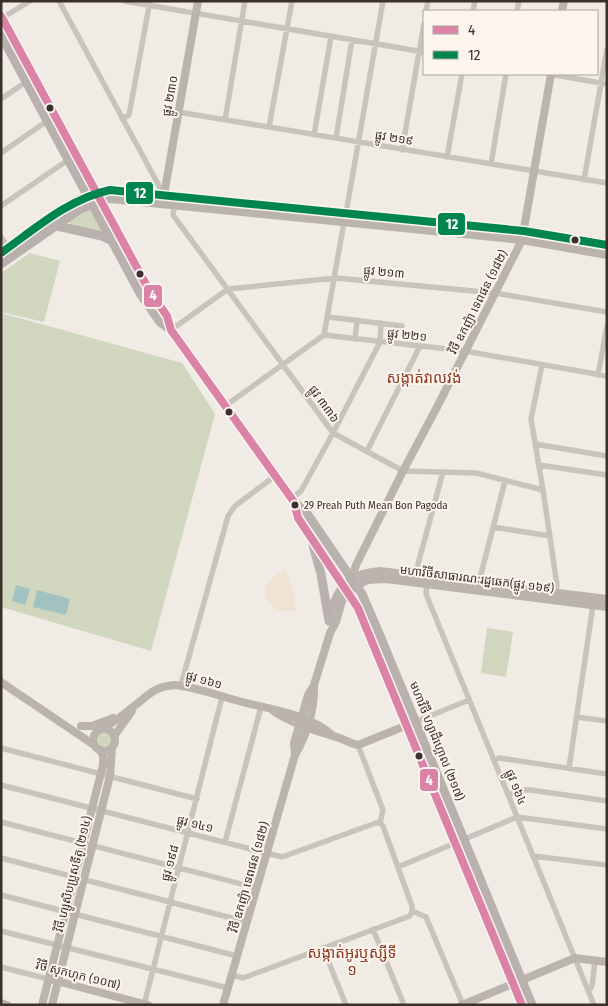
<svg xmlns="http://www.w3.org/2000/svg" width="608" height="1006" font-family="'Fira Sans Condensed','Noto Sans Khmer',sans-serif">
<rect width="100%" height="100%" fill="#f0ebe5"/>
<path fill="#d1d6bf" d="M90 208 102 231 99 232 71 225 69 223 70 220Z
M30 253 60 261 44 322 1 312V273Z
M1 313 182 363 215 414 151 651 1 607Z
M487 628 513 632 506 677 481 673Z
M96 739a9 9 0 1 1 18 0a9 9 0 1 1-18 0Z"/>
<path fill="#eee3d5" d="M286 569 293 590 296 611H282L275 609 269 604 266 598 265 590 267 583 273 577Z"/>
<path fill="#a1c2c1" d="M16 585 30 589 25 605 12 601Z
M37 590 70 599 66 615 33 607Z"/>
<g fill="none" stroke-linecap="round" stroke-linejoin="round">
<path stroke="#c9c3be" stroke-width="5.5" d="M59 1 164 195
M124 1 424 52
M426 11 428 1
M473 11 475 1
M517 11 519 1
M2 18 30 1
M549 74 607 84
M1 99 26 82
M178 112 607 183
M122 119 129 115 150 1
M225 120 245 1
M269 127 292 1
M314 135 331 37
M336 138 352 40
M402 150 424 24
M1 153 47 121
M447 157 462 74
M491 164 506 74
M584 180 607 49
M1 206 68 160
M174 206 173 215 333 433 403 471 476 473 543 490
M346 213 383 1
M1 237 9 248
M328 317 402 326
M171 330 228 289 336 278 495 293 607 312
M324 335 344 222
M355 339 357 320
M542 365 531 419 543 490 557 585 555 596
M598 375 607 326
M225 406 324 335 465 351 607 376
M535 444 607 456
M367 451 420 346
M539 465 607 475
M291 499 301 491 333 433 380 342 381 323
M493 527 550 536
M416 579 418 564 443 472
M427 580 426 594 594 1005
M478 586 505 481
M181 685 228 516 235 506 275 476
M576 717 607 721
M415 722 469 700
M358 745 383 810 380 823 383 826 412 906V911
M1 748 197 799
M494 760 499 758 607 774
M569 768 593 605
M1 785 282 857 376 823H380
M508 795 521 790H531L607 801
M1 822 257 888
M225 842 261 707
M533 856 607 865
M1 858 247 922
M398 867 517 817 607 829
M1 895 237 956
M412 911 426 917 463 1005
M373 929 404 1005
M1 931 228 988
M323 948 346 1005
M1 967 48 979
M232 975 243 978 410 916 412 911
M589 990 592 986 595 960
M144 1005 222 697"/>
<path stroke="#bab3ae" stroke-width="8" d="M562 11 564 1
M95 192 110 190 524 231 607 245
M164 195 198 1
M100 201 110 199 522 240 607 255
M352 589 367 580 386 579 607 607
M329 618C337 588 346 574 380 571L607 599
M1 682 94 745
M272 710C287 721 315 731 333 736 342 738 349 743 358 745L415 722
M81 726H92L113 718
M105 728C115 721 124 714 134 706 149 695 153 687 175 685 195 687 216 695 235 700 266 709 309 713 333 736
M93 740a11 11 0 1 1 22 0a11 11 0 1 1-22 0Z
M115 735 132 711
M295 755 294 743 308 695 314 685 330 633 336 622 342 601 348 592 356 565 403 471 436 409 522 240 551 74
M53 980 148 1005
M1 1003 7 1005
M42 1005 103 765V756L100 750
M52 1005 110 776 112 748
M223 1005 295 755C307 735 315 708 314 685
M462 1005 575 958 607 962"/>
<path stroke="#b8b1ad" stroke-width="9" d="M1 16 149 290 167 316 171 330
M1 35 141 295 160 322 171 330 294 502 306 512 362 594 381 638 532 1005
M57 226 102 236 112 241
M1 253 76 201 90 194
M1 264 80 209 97 202
M294 502 298 518 358 608 522 1005
M313 545 321 574 329 621"/>
<defs>
<path id="bus-1" d="M1 16 149 290 167 316 171 330 294 502 298 518 358 608 522 1005"/>
<path id="bus-2" d="M1 253C35 229 68 199 110 190L524 231 607 245"/>
</defs>
<use href="#bus-1" stroke="#fbf5ee" stroke-width="11"/>
<use href="#bus-2" stroke="#fbf5ee" stroke-width="11"/>
<use href="#bus-1" stroke="#db83a7" stroke-width="8"/>
<use href="#bus-2" stroke="#008550" stroke-width="8"/>
</g>
<g fill="#3b302b" stroke="#fbf5ee" stroke-width="2">
<circle cx="50" cy="108" r="4.5"/>
<circle cx="575" cy="240" r="4.5"/>
<circle cx="140" cy="274" r="4.5"/>
<circle cx="229" cy="412" r="4.5"/>
<circle cx="295" cy="505" r="4.5"/>
<circle cx="419" cy="756" r="4.5"/>
</g>
<g text-anchor="middle" dominant-baseline="central" stroke-width="4" stroke-linejoin="round" paint-order="stroke">
<g font-size="11" fill="#3b302b" stroke="#fbf5ee" text-anchor="start">
<text x="304" y="505">29 Preah Puth Mean Bon Pagoda</text>
</g>
<g font-size="12" fill="#3b302b" stroke="#fbf5ee">
<text transform="translate(170 96) rotate(-80)">ផ្លូវ ២៣០</text>
<text transform="translate(394 138) rotate(9)">ផ្លូវ ២១៩</text>
<text transform="translate(384 272) rotate(5)">ផ្លូវ ២១៣</text>
<text transform="translate(478 302) rotate(-63)">វិថី ឧកញ៉ា ទេពផន (១៨២)</text>
<text transform="translate(407 335) rotate(6)">ផ្លូវ ២២១</text>
<text transform="translate(324 404) rotate(54)">ផ្លូវ ៣៣៦</text>
<text transform="translate(477 579) rotate(7)">មហាវិថីសាធារណៈរដ្ឋឆេក(ផ្លូវ ១៦៩)</text>
<text transform="translate(204 680) rotate(15)">ផ្លូវ ១៦១</text>
<text transform="translate(437 741) rotate(68)">មហាវិថី ហ្សាដឹហ្គោល (២១៧)</text>
<text transform="translate(516 787) rotate(68)">ផ្លូវ ១៦៤</text>
<text transform="translate(195 824) rotate(14)">ផ្លូវ ១៤១</text>
<text transform="translate(170 863) rotate(-75)">ផ្លូវ ១៩៨</text>
<text transform="translate(73 874) rotate(-76)">វិថី ហ្សូសិបប្រូសទីតូ (២១៤)</text>
<text transform="translate(249 877) rotate(-74)">វិថី ឧកញ៉ា ទេពផន (១៨២)</text>
<text transform="translate(78 975) rotate(14)">វិថី សុកហុក (១០៧)</text>
</g>
<g font-size="15" fill="#8c3b22" stroke="#fbf5ee">
<text x="424" y="378">សង្កាត់វាលវង់</text>
<text x="352" y="953">សង្កាត់អូរឬស្សីទី<tspan x="352" dy="17">១</tspan></text>
</g>
</g>
<g stroke="#fbf5ee" stroke-width="2">
<rect x="125" y="181" width="29" height="24" rx="5" fill="#008550"/>
<rect x="437" y="212" width="29" height="24" rx="5" fill="#008550"/>
<rect x="143" y="284" width="20" height="24" rx="5" fill="#db83a7"/>
<rect x="419" y="768" width="20" height="24" rx="5" fill="#db83a7"/>
</g>
<g font-size="14" text-anchor="middle" font-weight="bold" fill="#fff">
<text x="140" y="198">12</text>
<text x="452" y="229">12</text>
<text x="153" y="300">4</text>
<text x="429" y="785">4</text>
</g>
<rect width="608" height="1006" fill="none" stroke="#3b302b" stroke-width="5"/>
<rect x="423" y="10" width="175" height="65" fill="#fbf5ee" stroke="#aea6a0"/>
<rect x="433" y="26" width="25" height="8" fill="#db83a7" stroke="#aea6a0"/>
<text x="468" y="35" font-size="15" fill="#3b302b">4</text>
<rect x="433" y="51" width="25" height="8" fill="#008550" stroke="#aea6a0"/>
<text x="468" y="60" font-size="15" fill="#3b302b">12</text>
</svg>
